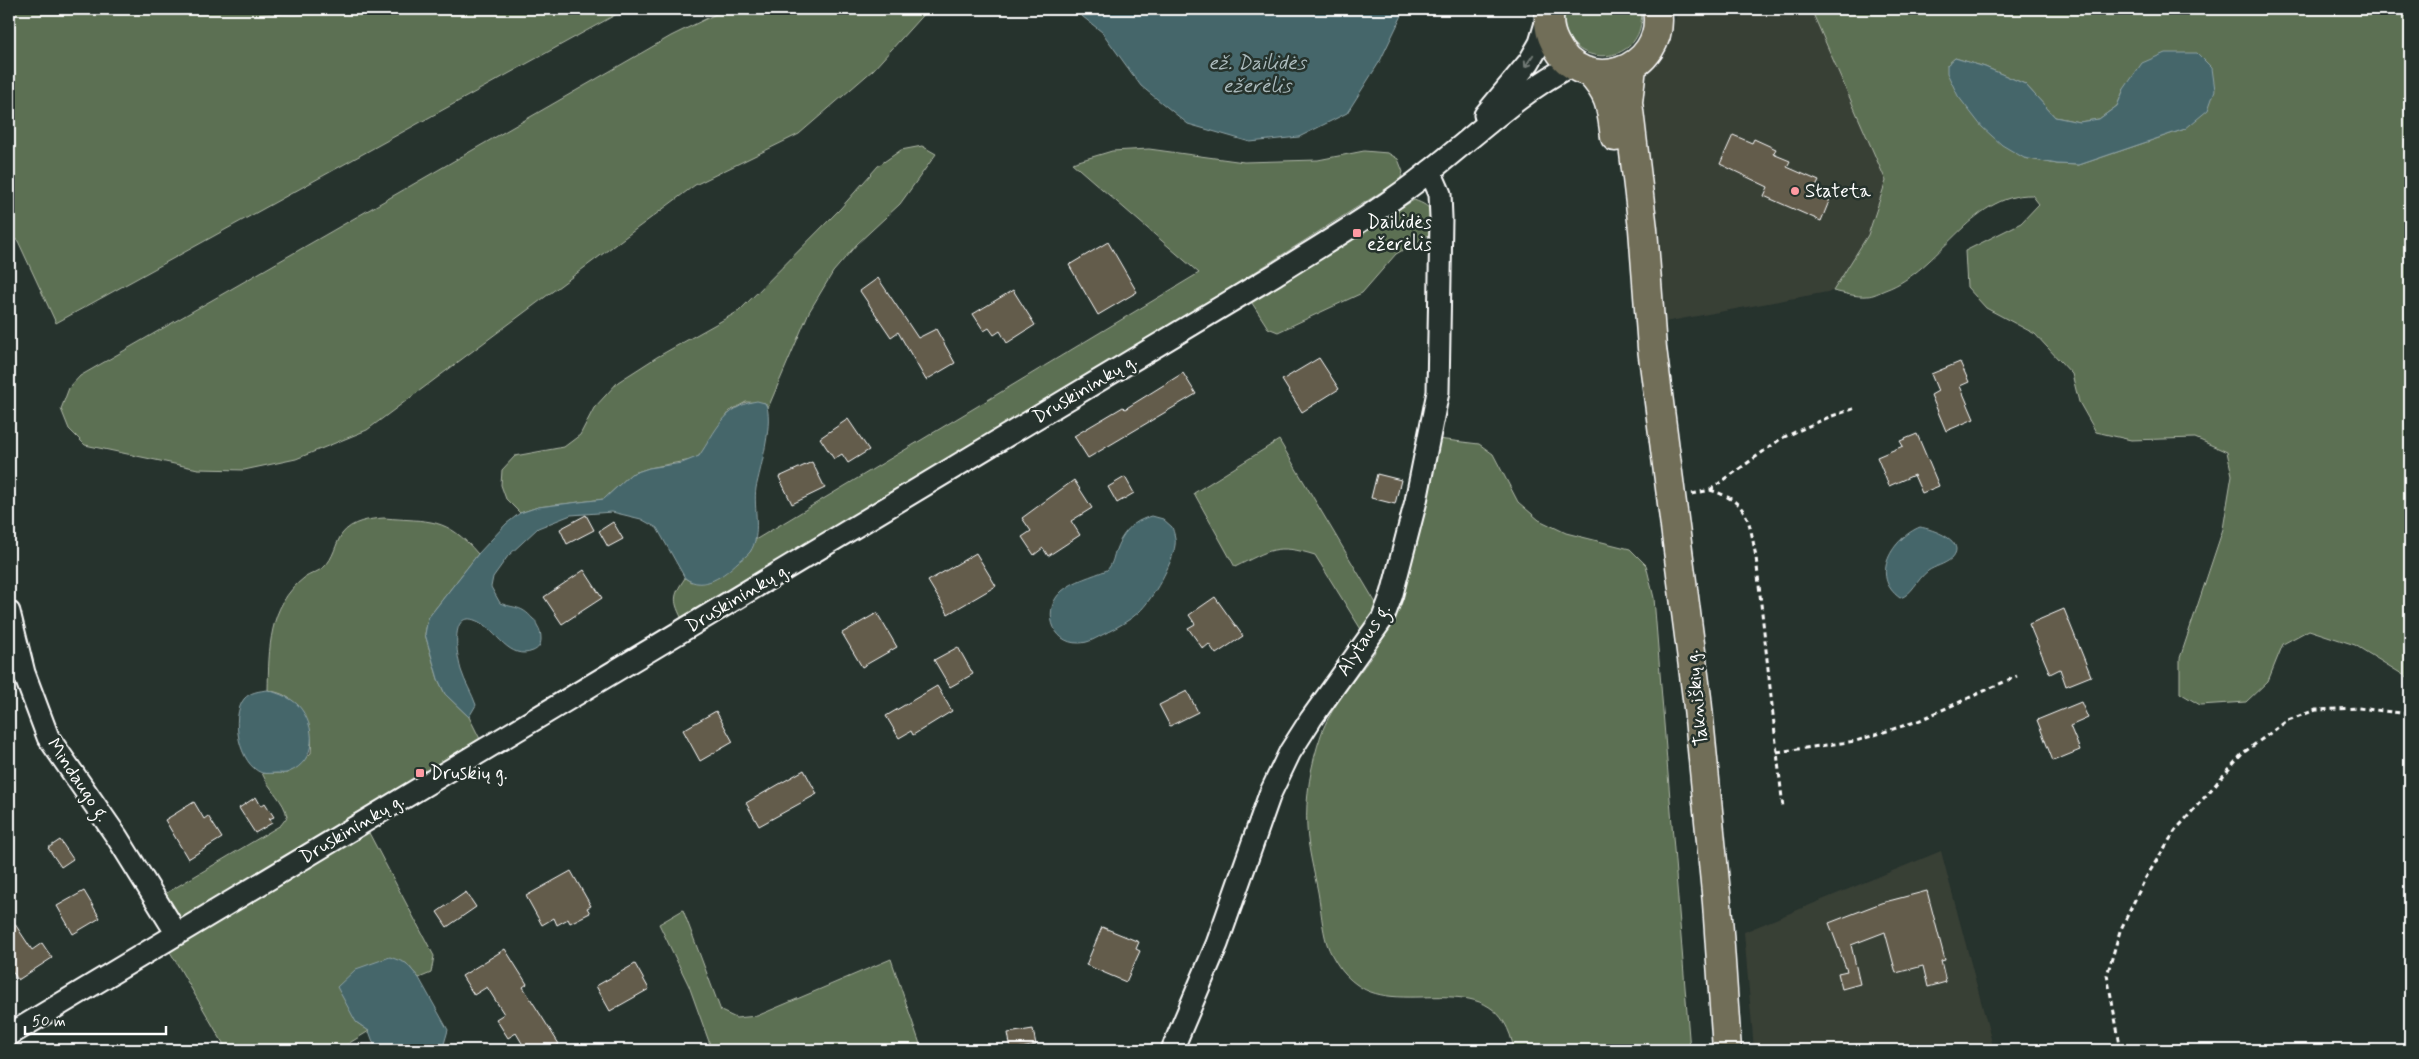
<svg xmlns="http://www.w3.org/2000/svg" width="2419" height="1059" font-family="Mynerve,sans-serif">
<rect width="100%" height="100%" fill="#26332d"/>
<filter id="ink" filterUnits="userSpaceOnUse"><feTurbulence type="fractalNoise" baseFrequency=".02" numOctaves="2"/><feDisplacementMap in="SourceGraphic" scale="10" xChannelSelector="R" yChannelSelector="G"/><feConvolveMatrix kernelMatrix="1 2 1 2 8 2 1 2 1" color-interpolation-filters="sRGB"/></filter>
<g filter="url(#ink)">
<path fill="#383f36" d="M1680 9H1811L1886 181 1868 235 1833 291 1659 323 1635 90 1666 38Z
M1941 851 1994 1050H1754L1744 932Z"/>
<path fill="#5c6f52" stroke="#aeb7a8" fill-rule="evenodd" d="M9 9H250C274 18 318 16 342 9H626L56 323 18 241 9 236Z
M726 9H928L873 70 799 134 695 185 367 430 296 459 244 470 198 469 85 445 69 429 61 409 69 388 80 376 671 36Z
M1565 9H1641C1649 72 1555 71 1565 9Z
M1811 9H2410V679L2355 645 2309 630 2283 644 2268 681 2246 702 2200 705 2180 693V658L2223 529 2232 475 2227 452 2195 438 2131 440 2096 432 2079 402 2072 374 2035 334 1986 308 1967 287 1965 251 2021 223 2039 204 2032 195C1969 194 1941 270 1885 290 1880 292 1873 296 1867 296 1856 297 1843 293 1833 291L1868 235 1886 181ZM1955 58 1985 67 2025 84 2055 117 2079 122 2099 119 2117 106 2124 89 2185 129 2079 165 2057 164 2024 158 1947 65Z
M922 146 936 154 900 204 857 244 833 272 809 312 768 408 765 403 746 402 730 411 699 456 691 460 649 468 631 474 604 499 538 507 520 513 506 499 501 485 502 470 515 456 564 447 580 435 594 408 618 382 657 357 739 311 840 209 878 166 901 150Z
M1149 149 1244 162 1318 160 1364 151 1388 153 1398 159 1403 172 1400 180 1211 300 683 621C673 601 672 597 685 578L691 582 750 552 755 540 1199 273 1072 163 1112 151Z
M1414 200C1434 207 1432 212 1434 232L1396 254 1362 293 1278 332 1268 328 1250 300Z
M1421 437 1479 444 1493 454 1518 502 1539 520 1566 533 1630 549 1646 565 1654 598 1690 1050H1514C1498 960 1402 1020 1356 984 1343 975 1332 958 1327 944 1322 928 1321 909 1318 892 1314 871 1308 849 1307 828 1305 797 1311 764 1321 735 1330 707 1358 676 1375 652L1315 555C1276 543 1270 550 1235 567L1194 493 1279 440 1377 605Z
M384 518C430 522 446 516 478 554L428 618 425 634 438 679 445 694 469 717 481 741 181 923 163 895 281 825 287 817C285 801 269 790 262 773H288L311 753C313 732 306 708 287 697 282 693 274 692 268 690 269 649 268 606 304 578 310 574 318 572 324 567 334 558 335 544 342 534 352 521 369 519 384 518Z
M368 831 434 956 431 973 419 978 406 963 356 1022 369 1031 338 1050H227L169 950Z
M683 910 721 1011 736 1018 757 1016 891 959 922 1050H712L689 986 659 924Z"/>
<path fill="#44666b" stroke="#8fa3a6" d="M1073 9H1405L1380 61 1347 113 1299 137 1250 142 1188 124 1141 86 1102 32Z
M2165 53H2197L2212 68 2215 90 2208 110 2185 129 2079 165 2057 164 2024 158 2002 145 1982 127 1958 96 1947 73V65L1955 58 1985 67 2025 84 2055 117 2079 122 2099 119 2117 106 2124 89 2142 63Z
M757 401 765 403C775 418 760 469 756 488 753 508 762 535 750 552 747 556 742 559 738 562 724 575 704 592 685 578L657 528 641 519 612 512 571 515 538 528 508 556 493 577 491 587 500 603C515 609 521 605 533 619 537 622 535 620 537 625 540 630 541 633 541 639 541 645 538 649 533 651 509 661 497 631 479 622 448 606 457 656 461 670 465 683 472 693 476 705L469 717 445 694 438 679 425 634 428 618 478 554 506 524 520 513 538 507 604 499 631 474 649 468 682 463 699 456C716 431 724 406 757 401Z
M1152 516 1163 519 1172 527C1174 533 1176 539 1175 545 1173 563 1152 600 1139 612 1129 621 1116 628 1104 634 1096 638 1089 643 1079 643 1051 644 1042 608 1062 591 1073 581 1093 576 1107 570 1112 565 1113 559 1115 552 1122 533 1132 521 1152 516Z
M1920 527C1932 529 1968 541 1952 558 1944 565 1935 566 1928 571 1917 579 1912 595 1900 598 1869 576 1893 538 1920 527Z
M268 690C279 694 290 697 298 705 317 726 317 761 289 772 285 774 281 773 277 773 273 773 266 774 262 773 239 765 230 717 244 699 250 692 259 691 268 690Z
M390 957 406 963 419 978 448 1030 444 1044 440 1050H376L369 1031 356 1022 337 987 356 969Z"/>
<path fill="#635c4b" stroke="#fff" d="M1733 135 1752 143 1754 139 1776 149 1773 154 1790 161 1787 167 1819 181 1816 187 1832 194 1821 221 1764 196 1768 187 1720 164Z
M1108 242 1137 292 1098 315 1069 265Z
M878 278 918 338 936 329 955 363 926 380 898 332 891 337 860 291Z
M1013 290 1035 325 1007 343 1000 331 994 335 989 328 984 331 973 314Z
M1319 358 1339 389 1302 412 1282 380Z
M1960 362 1969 382 1960 386 1974 419 1946 431 1931 395 1938 391 1931 374Z
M1183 373 1196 394 1088 458 1074 436 1123 407 1125 409Z
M848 419 869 450 848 463 842 454 834 459 820 438Z
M1917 434 1939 486 1922 493 1914 475 1889 486 1877 457 1903 446 1900 441Z
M812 462 825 488 792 504 779 477Z
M1377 474 1401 480 1395 504 1371 498Z
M1125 477 1134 493 1117 503 1108 487Z
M1074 480 1092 508 1071 521 1080 535 1048 556 1043 548 1034 555 1022 537 1031 531 1022 518Z
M586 515 594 530 567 544 560 529Z
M613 522 623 539 608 547 599 531Z
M976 553 996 586 948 614 928 581Z
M584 570 602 598 562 624 544 597Z
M1215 597 1243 636 1216 654 1209 644 1203 649 1188 628 1195 624 1189 615Z
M2064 609 2091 676 2066 686 2060 669 2050 674 2029 624Z
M877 613 897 647 862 667 842 633Z
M958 647 973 674 950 687 934 660Z
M937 686 952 711 913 735 911 731 899 738 886 716Z
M1187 691 1198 712 1170 726 1159 705Z
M2081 702 2088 718 2070 726 2080 750 2053 761 2037 720Z
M716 711 733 742 700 761 683 730Z
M804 770 817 794 759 826 746 803Z
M256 797 261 806 265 803 274 817 269 819 272 823 255 833 239 808Z
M194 802 204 819 208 816 222 838 188 859 165 820Z
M60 840 73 859 61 867 48 848Z
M571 871 591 906 587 908 590 913 570 923 568 919 557 925 554 918 542 925 526 896Z
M84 891 100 918 73 934 57 906Z
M1927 891 1945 960 1941 961 1946 982 1928 987 1923 966 1896 973 1885 932 1851 945 1860 984 1842 989 1838 973 1847 971 1829 923 1881 903Z
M466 892 476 907 447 927 437 912Z
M9 915 32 950 42 943 52 958 18 980 9 966Z
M1102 927 1139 942 1136 949 1140 951 1126 982 1086 965Z
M505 949 527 984 523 987 559 1044 549 1050H526L516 1033 508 1038 496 1019 504 1014 487 987 474 995 462 976Z
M635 964 649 989 610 1011 596 986Z
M1033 1029 1036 1045 1011 1050 1008 1033Z"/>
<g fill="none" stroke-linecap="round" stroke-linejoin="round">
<defs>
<path id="street" d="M1485 115 1529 62 1540 43 1548 16
M9 612 24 673 48 737 117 837 177 934
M9 1035 1276 274C1328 241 1382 210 1430 171 1476 135 1520 92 1572 65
M1172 1050 1217 944 1270 794 1290 752 1311 719 1383 618 1392 594 1416 501 1438 392 1441 218 1440 194 1430 171"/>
<path id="primary" d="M1550 9C1548 20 1549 32 1555 43 1582 100 1668 72 1657 9
M1632 67 1628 102 1643 229 1652 348 1697 698 1717 903 1727 1050
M1590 73C1611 95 1611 109 1615 137"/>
</defs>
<use href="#street" stroke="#fff" stroke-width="25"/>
<use href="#primary" stroke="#fff" stroke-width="31"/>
<path stroke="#fff" stroke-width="3" stroke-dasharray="5 4" stroke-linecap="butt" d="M1710 490C1750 502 1749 521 1756 557L1783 808
M1692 494 1710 490 1782 438 1829 417 1856 408
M1777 752 1856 741 1918 721 2017 676
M2121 1050 2107 975 2120 931 2145 879 2175 831 2243 753 2288 720 2316 710 2358 708 2410 714"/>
<use href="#street" stroke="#26332d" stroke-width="21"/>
<use href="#primary" stroke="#716e59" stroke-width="28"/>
</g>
<defs><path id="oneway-shaft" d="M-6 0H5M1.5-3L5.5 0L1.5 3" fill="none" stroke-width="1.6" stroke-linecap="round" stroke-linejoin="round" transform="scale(1.25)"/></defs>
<use stroke="#727a76" href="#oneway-shaft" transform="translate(1529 61) rotate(124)"/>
</g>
<g fill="#ff9aa2" stroke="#26332d" stroke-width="2">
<circle cx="1795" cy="191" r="5"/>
<rect x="1352" y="228" width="10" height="10" rx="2.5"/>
<rect x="415" y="768" width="10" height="10" rx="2.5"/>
</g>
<g text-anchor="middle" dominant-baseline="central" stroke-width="5" stroke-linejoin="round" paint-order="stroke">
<g font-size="19" fill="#fff" stroke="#26332d" text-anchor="start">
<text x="1805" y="191">Stateta</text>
<text x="1367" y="222">Dailidės<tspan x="1367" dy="22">ežerėlis</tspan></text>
<text x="430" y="773">Druskių g.</text>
</g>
<g font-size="19" fill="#fff" stroke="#26332d">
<text transform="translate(1085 389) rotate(-31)">Druskininkų g.</text>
<text transform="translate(738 598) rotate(-31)">Druskininkų g.</text>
<text transform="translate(1364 640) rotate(-57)">Alytaus g.</text>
<text transform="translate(1697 698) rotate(-96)">Takniškių g.</text>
<text transform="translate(78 780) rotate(56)">Mindaugo g.</text>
<text transform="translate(352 829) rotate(-31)">Druskininkų g.</text>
</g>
<g font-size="20" font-style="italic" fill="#abbabc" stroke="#26332d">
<text x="1257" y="63">ež. Dailidės<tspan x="1257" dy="23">ežerėlis</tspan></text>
</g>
</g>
<rect width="2419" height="1059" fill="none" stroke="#26332d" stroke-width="30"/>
<rect x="15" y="15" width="2389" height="1029" fill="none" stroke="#fff" stroke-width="2" filter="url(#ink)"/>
<path d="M25 1026v8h141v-8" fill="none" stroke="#ffffff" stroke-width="2.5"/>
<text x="32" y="1026" font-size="15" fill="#ffffff" stroke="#26332d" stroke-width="4" paint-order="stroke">50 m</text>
</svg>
